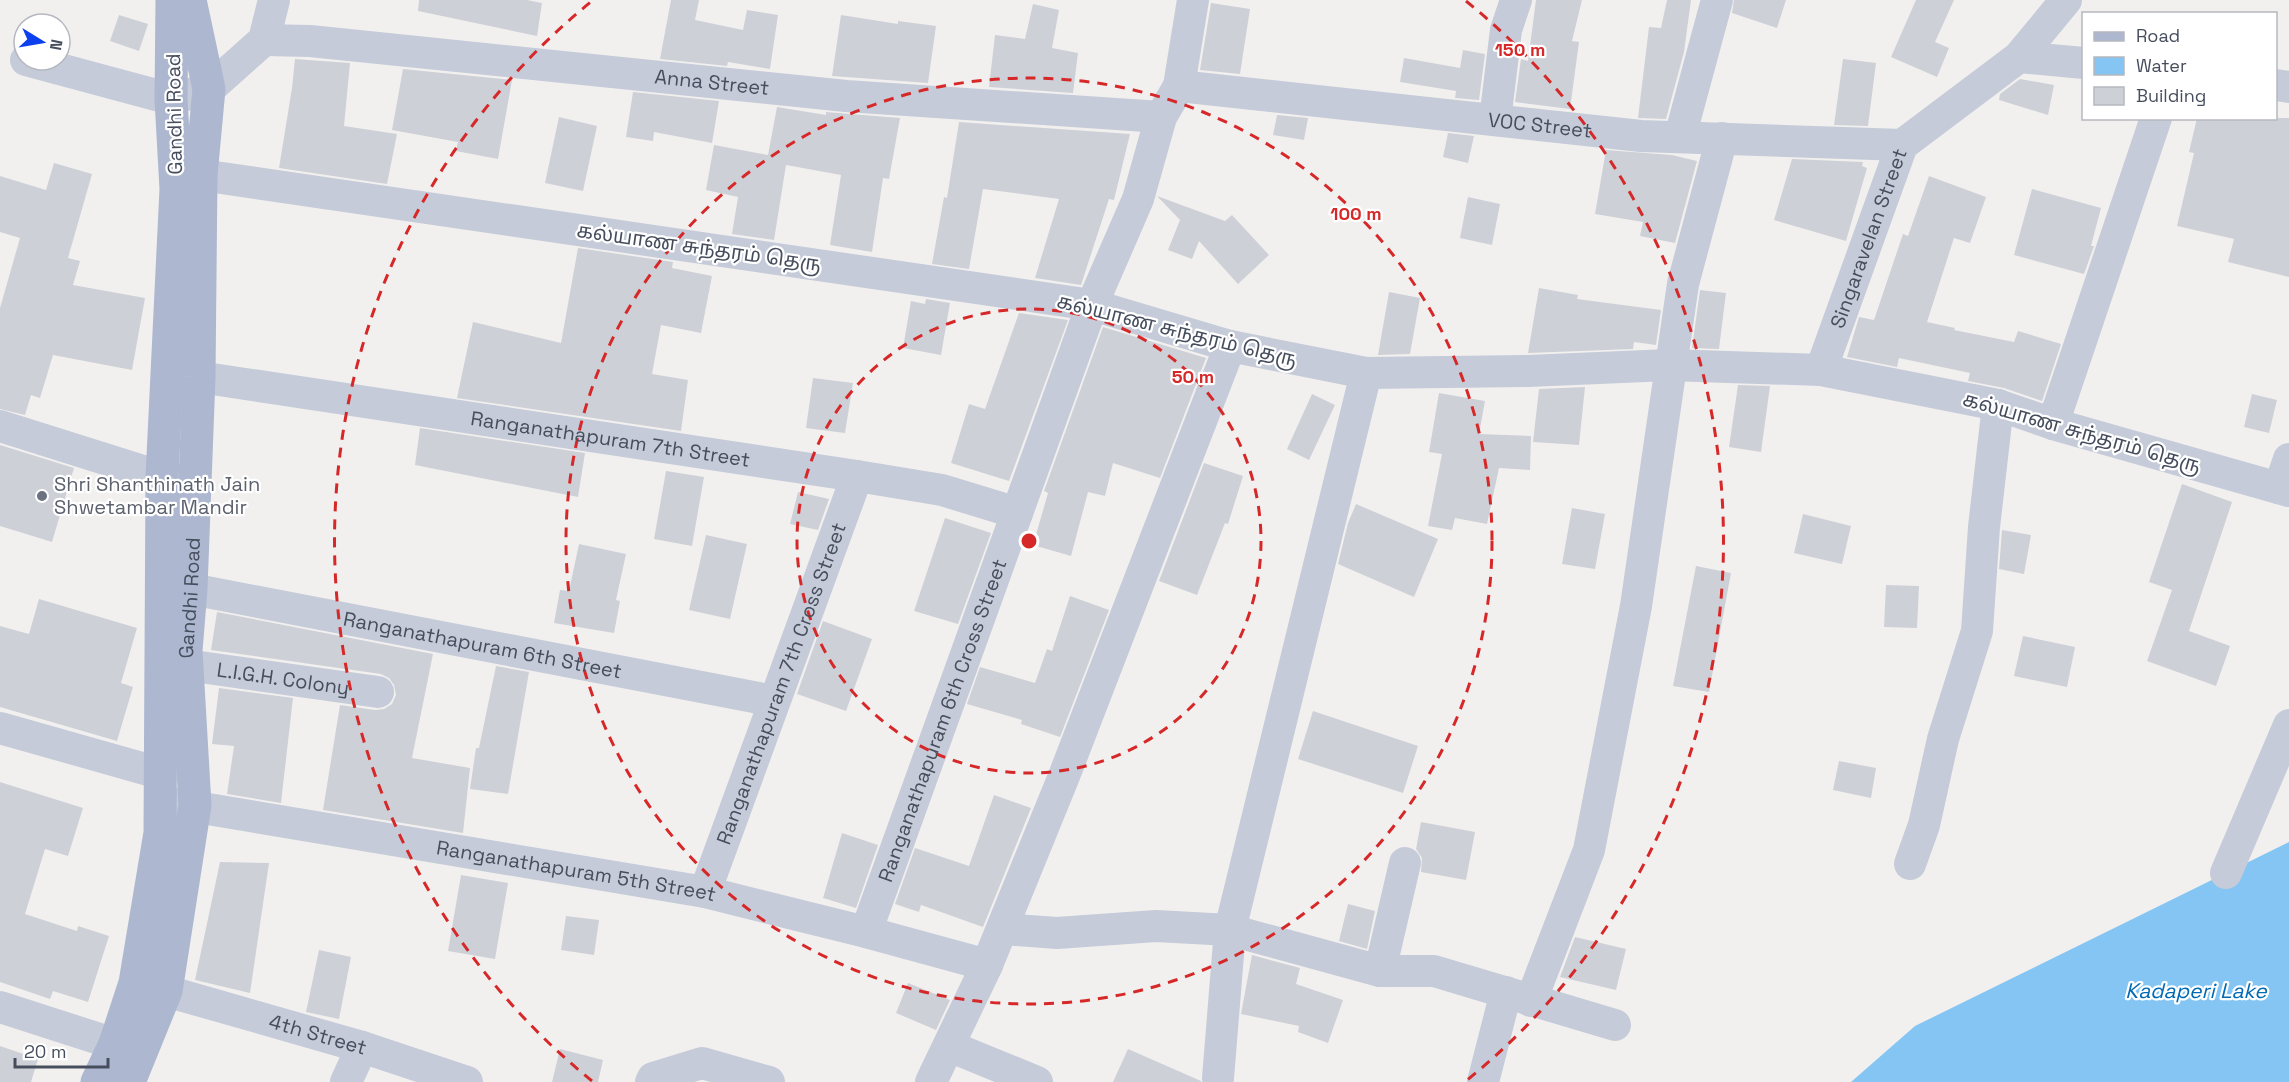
<svg xmlns="http://www.w3.org/2000/svg" width="2289" height="1082" font-family="'Space Grotesk','Noto Sans Tamil',sans-serif">
<rect width="100%" height="100%" fill="#f2f0ef"/>
<path fill="#84c5f3" d="M2289 842V1082H1851L1915 1026Z"/>
<path fill="#ced0d7" d="M419 0H527L542 3 537 36 418 11Z
M671 0H699L695 20 743 30 747 10 778 15 770 69 728 62 727 66 660 59Z
M1536 0H1582L1572 41 1579 42 1570 109 1515 102 1521 59 1528 61Z
M1667 0H1691L1684 52 1666 119 1638 118 1649 27 1661 28Z
M1734 0H1786L1777 28 1732 13Z
M1916 0H1954L1935 42 1949 48 1937 77 1891 57Z
M1211 3 1250 9 1240 74 1200 70Z
M1033 4 1059 10 1052 48 1078 53 1073 93 989 87 995 35 1025 39Z
M119 15 148 24 139 51 110 41Z
M841 15 898 24V21L936 26 928 83 832 76Z
M1463 50 1485 54 1479 100 1455 98 1456 91 1400 82 1404 58 1460 68Z
M295 59 350 63 344 126 397 134 387 184 279 168 292 88Z
M1843 59 1876 63 1868 126 1834 125Z
M403 69 512 80 498 159 456 151 458 142 392 130Z
M2020 79 2054 85 2048 115 1999 100 2000 94Z
M633 92 719 101 712 143 654 132 653 141 626 137Z
M777 107 826 115V112L900 118 889 179 883 178 872 252 830 245 841 175 786 165 774 240 732 234 738 197 706 190 714 145 768 155Z
M1277 115 1308 118 1304 140 1273 135Z
M559 117 597 126 583 191 545 183Z
M2197 118H2289V277L2228 262 2234 239 2177 226 2194 153 2189 152Z
M959 122 1130 134 1114 200 1109 199 1081 285 1035 278 1059 199 983 189 969 269 932 264 944 197 947 198Z
M1448 133 1474 136 1468 163 1443 157Z
M1606 150 1672 155 1697 161 1675 243 1640 236 1643 222 1595 214Z
M1792 159 1863 162 1862 166 1867 168 1846 241 1774 220Z
M54 163 92 174 68 258 80 261 73 285 145 298 132 370 53 355 40 398 31 395 25 415 0 409V308L20 238 0 232V176L46 190Z
M1929 176 1986 197 1970 243 1954 238 1927 322 1955 328 1954 330 2014 342 2018 331 2061 344 2042 401 2004 388 1968 381 1970 373 1899 358 1897 367 1847 357 1859 317 1874 320 1903 234 1908 236Z
M2032 189 2101 208 2091 246H2094L2084 274 2014 255Z
M1157 196 1225 221 1232 215 1269 255 1238 284 1199 241 1192 259 1168 250 1180 220Z
M1468 197 1500 204 1492 245 1460 238Z
M578 248 673 262 672 268 712 276 701 333 661 325 652 374 688 380 681 431 457 398 473 322 561 343Z
M1539 288 1578 295 1577 299 1661 310 1656 345 1634 342 1633 349 1528 353Z
M1700 290 1726 293 1719 349 1692 348Z
M1389 292 1420 298 1410 354 1378 355Z
M926 299 950 303 941 355 903 348 911 301 925 304Z
M1019 313 1068 320 1009 481 951 463 969 404 985 409Z
M1103 327 1206 358 1160 478 1113 463 1105 496 1088 492 1071 556 1033 545 1048 493 1044 491Z
M813 378 853 383 845 433 806 428Z
M1738 385 1770 386 1761 452 1729 447Z
M1585 387 1579 445 1533 442 1539 389Z
M1439 393 1485 401 1479 434 1531 436 1530 470 1499 468 1487 524 1455 518 1452 530 1428 526 1442 454 1429 452Z
M1312 394 1335 405 1309 460 1287 449Z
M2252 394 2277 400 2269 433 2244 427Z
M420 428 585 453 578 497 415 465Z
M0 445 74 468 52 542 0 526Z
M1204 463 1243 476 1228 524 1225 523 1197 595 1159 581Z
M666 471 704 477 692 546 654 539Z
M2182 484 2232 502 2189 631 2230 646 2216 686 2147 661 2172 590 2149 582Z
M798 492 829 499 818 530 790 524Z
M1356 504 1438 539 1414 597 1338 564 1348 523Z
M1572 508 1605 514 1595 569 1562 564Z
M1803 514 1851 526 1842 564 1794 553Z
M945 518 991 533 958 624 914 611Z
M2002 530 2031 535 2024 574 1999 569Z
M706 535 747 544 730 619 689 610Z
M579 544 626 554 616 600 620 601 614 633 554 623 560 590 569 591Z
M1696 566 1731 573 1709 692 1673 686Z
M1886 585 1919 586 1917 628 1884 627Z
M1070 596 1109 610 1060 737 1021 724 1022 720 967 704 980 667 1035 683 1047 649 1052 651Z
M39 599 137 628 121 683 133 687 117 741 0 707V626L29 634Z
M217 612 433 654 412 758 470 768 463 833 323 810 340 705 375 710 384 709 392 704 396 695 394 685 389 678 381 674 211 650Z
M823 621 872 639 846 711 797 694Z
M2023 636 2075 647 2067 687 2014 676Z
M496 666 529 672 508 794 470 789 476 748H479Z
M219 688 293 698 281 803 227 794 234 746 212 744Z
M1313 711 1418 746 1403 793 1298 759Z
M1839 761 1876 768 1871 798 1833 790Z
M0 782 83 808 68 856 45 849 25 914 77 931 78 926 109 936 88 1002 53 991 50 999 0 982Z
M994 795 1031 808 983 927 921 905 919 912 895 904 915 848 969 866Z
M1421 822 1475 832 1466 880 1421 872 1422 858 1416 849Z
M842 833 878 845 856 908 823 898Z
M220 862 269 863 250 993 195 980Z
M461 875 508 883 495 959 448 951Z
M1348 904 1375 911 1367 949 1339 941Z
M566 916 599 920 594 955 561 950Z
M1575 937 1626 949 1616 990 1560 977Z
M319 950 351 957 339 1019 306 1012Z
M1252 955 1300 968 1296 984 1343 1000 1328 1043 1298 1032 1299 1026 1241 1014Z
M908 983 950 1000 936 1030 896 1013Z
M0 1046 38 1059 31 1082H0Z
M560 1049 603 1060 598 1082H552Z
M1128 1049 1201 1081V1082H1113Z"/>
<g fill="none" stroke-linecap="round" stroke-linejoin="round">
<g stroke="#c5cbd8" stroke-width="32">
<path id="s1" d="M264 40 310 41 846 96 1161 117"/>
<path d="M2019 57 2084 63"/>
<path d="M26 60 171 99 209 89 264 40 274 0"/>
<path d="M2276 85 2289 87"/>
<path id="s2" d="M1179 86 1641 136 1902 145"/>
<path d="M1495 120 1506 30 1516 0"/>
<path d="M1680 137 1717 0"/>
<path d="M201 175 1092 305 1230 346 1366 373 1528 371 1669 365 1821 370 1998 405 2053 424 2289 491"/>
<path id="s3" d="M1821 370 1902 145 2019 57 2066 0"/>
<path id="s4" d="M199 377 857 476 942 490 1017 513"/>
<path d="M2053 424 2156 118"/>
<path d="M0 426 162 477 188 481"/>
<path d="M2279 488 2289 459"/>
<path id="s5" d="M191 589 774 701"/>
<path id="s6" d="M186 665 378 692"/>
<path d="M0 728 159 773"/>
<path id="s7" d="M160 801 705 892 866 932 987 965"/>
<path d="M1910 864 1924 825 1943 739 1977 631 1984 527 1998 405"/>
<path d="M2226 873 2289 725"/>
<path id="s8" d="M705 892 857 476"/>
<path d="M1002 929 1057 933 1156 926 1230 930 1380 971H1434L1615 1025"/>
<path id="s9" d="M866 932 1092 305 1138 199 1161 117 1179 86 1193 0"/>
<path d="M1380 971 1405 863"/>
<path id="s10" d="M166 991 362 1047 467 1082"/>
<path d="M1531 1001 1589 850 1636 606 1683 284 1722 138"/>
<path d="M0 1007 115 1044"/>
<path d="M949 1046 1037 1082"/>
<path d="M1218 1078 1230 930 1366 373"/>
<path d="M346 1082 362 1047"/>
<path d="M651 1082 653 1078 702 1063 769 1082"/>
<path d="M931 1082 987 965 1064 776 1230 346"/>
<path d="M1483 1082 1506 992"/>
</g>
<g stroke="#adb7d0" stroke-width="33">
<path d="M97 1082 115 1044 135 983 160 833 162 477 176 189 171 99 172 0"/>
<path id="s11" d="M129 1082 166 991 195 805 186 651 191 589 199 377 201 175 209 89 190 0"/>
</g>
</g>
<g fill="none" stroke="#d62828" stroke-width="3" stroke-dasharray="10 8">
<circle cx="1029" cy="541" r="232"/>
<circle cx="1029" cy="541" r="463"/>
<path d="M592 1081A695 695 0 0 1 592 1M1466 1A695 695 0 0 1 1466 1081"/>
</g>
<circle fill="#6b7280" stroke="#fff" stroke-width="2" cx="42" cy="496" r="6"/>
<g text-anchor="middle" dominant-baseline="central" stroke-width="4.5" stroke-linejoin="round" paint-order="stroke">
<g font-size="20" fill="#464e5e" stroke="#fff">
<text stroke="none"><textPath href="#s1" startOffset="450">Anna Street</textPath></text>
<text transform="translate(174 114) rotate(-91)">Gandhi Road</text>
<text stroke="none"><textPath href="#s2" startOffset="363">VOC Street</textPath></text>
<text stroke="none"><textPath href="#s3" startOffset="140">Singaravelan Street</textPath></text>
<text transform="translate(699 247) rotate(8)">கல்யாண சுந்தரம் தெரு</text>
<text transform="translate(1177 330) rotate(14)">கல்யாண சுந்தரம் தெரு</text>
<text transform="translate(2082 432) rotate(16)">கல்யாண சுந்தரம் தெரு</text>
<text stroke="none"><textPath href="#s4" startOffset="416">Ranganathapuram 7th Street</textPath></text>
<text stroke="none"><textPath href="#s11" startOffset="494">Gandhi Road</textPath></text>
<text stroke="none"><textPath href="#s5" startOffset="297">Ranganathapuram 6th Street</textPath></text>
<text stroke="none"><textPath href="#s6" startOffset="98">L.I.G.H. Colony</textPath></text>
<text stroke="none"><textPath href="#s8" startOffset="222">Ranganathapuram 7th Cross Street</textPath></text>
<text stroke="none"><textPath href="#s9" startOffset="225">Ranganathapuram 6th Cross Street</textPath></text>
<text stroke="none"><textPath href="#s7" startOffset="422">Ranganathapuram 5th Street</textPath></text>
<text stroke="none"><textPath href="#s10" startOffset="158">4th Street</textPath></text>
</g>
<g font-size="20" fill="#5b616d" stroke="#fff" text-anchor="start">
<text x="54" y="484">Shri Shanthinath Jain<tspan x="54" dy="23">Shwetambar Mandir</tspan></text>
</g>
<g font-size="21" font-style="italic" fill="#026ab5" stroke="#fff">
<text x="2196" y="990">Kadaperi Lake</text>
</g>
</g>
<circle cx="1029" cy="541" r="9" fill="#d62828" stroke="#fff" stroke-width="3"/>
<g font-size="18" text-anchor="middle" font-weight="bold" fill="#d62828" stroke="#fff" stroke-width="4.5" stroke-linejoin="round" paint-order="stroke">
<text x="1520" y="56">150 m</text>
<text x="1356" y="220">100 m</text>
<text x="1193" y="383">50 m</text>
</g>
<rect x="2082" y="12" width="195" height="108" fill="#ffffff" stroke="#b5b8bf" stroke-width="1.5"/>
<rect x="2094" y="32" width="30" height="9" fill="#adb7d0" stroke="#b5b8bf" stroke-width="1.5"/>
<text x="2136" y="42" font-size="18" fill="#464e5e">Road</text>
<rect x="2094" y="57" width="30" height="18" fill="#84c5f3" stroke="#b5b8bf" stroke-width="1.5"/>
<text x="2136" y="72" font-size="18" fill="#464e5e">Water</text>
<rect x="2094" y="87" width="30" height="18" fill="#ced0d7" stroke="#b5b8bf" stroke-width="1.5"/>
<text x="2136" y="102" font-size="18" fill="#464e5e">Building</text>
<g transform="translate(42 42) rotate(101)"><circle r="28" fill="#ffffff" stroke="#b5b8bf" stroke-width="1.5"/>
<path d="M0-4.5L10 22L0 15L-10 22Z" fill="#0c40ef"/>
<text y="-9" font-size="16" font-weight="bold" text-anchor="middle" fill="#464e5e">N</text>
</g>
<path d="M15 1058v9h93v-9" fill="none" stroke="#464e5e" stroke-width="3"/>
<text x="24" y="1058" font-size="18" fill="#464e5e" stroke="#ffffff" stroke-width="4.5" paint-order="stroke">20 m</text>
</svg>
